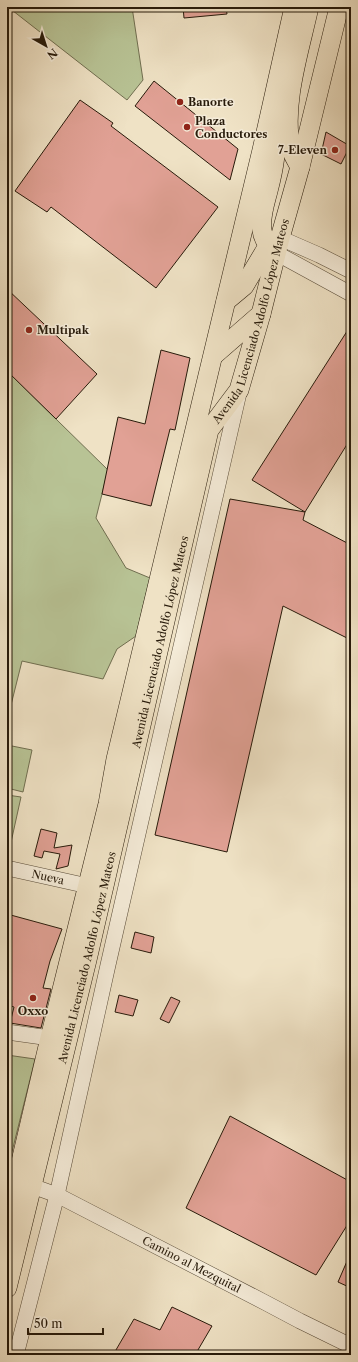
<svg xmlns="http://www.w3.org/2000/svg" width="358" height="1362" font-family="'Libre Caslon Text',serif">
<rect width="100%" height="100%" fill="#efe2c5"/>
<filter id="stains"><feTurbulence type="fractalNoise" baseFrequency=".005" numOctaves="4"/><feColorMatrix values="0 0 0 0 .2 0 0 0 0 .09 0 0 0 0 .02 0 0 0 .5 -.17"/></filter>
<radialGradient id="worn" r=".72"><stop offset=".6" stop-color="#630" stop-opacity="0"/><stop offset="1" stop-color="#630" stop-opacity=".3"/></radialGradient>
<path fill="#b8c395" stroke="#706e50" d="M8 7H132L143 80 127 100Z
M7 371 108 470 96 518 126 568 150 578 136 636 117 649 103 679 22 661 7 721Z
M7 745 32 750 23 792 7 788Z
M7 795 21 797 8 856H7Z
M7 1055 35 1059 7 1172Z"/>
<path fill="#e1a195" stroke="#271a0a" d="M183 7H226L227 14 184 18Z
M154 81 238 149 230 180 135 106Z
M80 100 113 123 111 126 218 207 156 288 51 207 47 212 15 191Z
M326 132 350 146 341 164 321 154Z
M7 289 97 374 56 419 7 371Z
M351 325V438L305 512 252 480Z
M161 350 190 358 175 430 170 429 151 506 102 494 118 417 145 424Z
M230 499 305 512 303 520 351 545V640L283 606 227 852 155 835Z
M41 829 57 833 54 848 72 845 68 866 56 869 60 854 44 851 42 858 34 856Z
M7 914 62 929 50 961 43 988 51 989 41 1028 10 1023 14 1007 7 1005Z
M135 932 154 937 151 953 131 948Z
M119 995 138 1000 133 1016 115 1012Z
M171 997 180 1001 169 1023 160 1019Z
M230 1116 351 1182V1219L316 1275 186 1208Z
M351 1252V1288L338 1282Z
M172 1307 212 1326 195 1355H113L134 1319 160 1330Z"/>
<g fill="none" stroke-linecap="round" stroke-linejoin="round">
<defs>
<g id="minor">
<path d="M280 238 319 255 351 271"/>
<path d="M276 253 351 294"/>
<path id="s1" d="M7 868 88 886"/>
<path d="M7 1032 50 1038 60 1037"/>
<path id="s2" d="M32 1186 57 1195 266 1303 300 1321 351 1346"/>
<path d="M16 1355 57 1195 108 965 239 393"/>
</g>
<g id="major">
<path d="M274 124C278 147 274 168 268 191 265 203 260 217 262 230 263 240 269 247 276 253"/>
<path d="M300 167C297 161 292 154 291 148 281 106 300 49 309 7"/>
<path d="M226 301 244 286 268 246 279 239"/>
<path d="M214 355 261 314"/>
<path d="M7 1221 50 1038 108 804 116 759 262 150 294 7"/>
<path id="s3" d="M7 1288 87 960 209 430 239 390 261 314 280 238 300 167 339 7"/>
</g>
</defs>
<use href="#minor" stroke="#594c39" stroke-width="16"/>
<use href="#major" stroke="#271a0a" stroke-width="20"/>
<use href="#minor" stroke="#f5ecd9" stroke-width="15"/>
<use href="#major" stroke="#efe2c5" stroke-width="19"/>
</g>
<g fill="#8f2418" stroke="#f5ecd9" stroke-width="1.5">
<circle cx="180" cy="102" r="4"/>
<circle cx="187" cy="127" r="4"/>
<circle cx="335" cy="150" r="4"/>
<circle cx="29" cy="330" r="4"/>
<circle cx="33" cy="998" r="4"/>
</g>
<g text-anchor="middle" dominant-baseline="central" stroke-width="3" stroke-linejoin="round" paint-order="stroke">
<g font-size="11" font-weight="bold" fill="#271a0a" stroke="#f5ecd9" text-anchor="start">
<text x="188" y="102">Banorte</text>
<text x="195" y="121">Plaza<tspan x="195" dy="13">Conductores</tspan></text>
<text x="327" y="150" text-anchor="end">7-Eleven</text>
<text x="37" y="330">Multipak</text>
<text x="33" y="1011" text-anchor="middle">Oxxo</text>
</g>
<g font-size="11" fill="#271a0a" stroke="#f5ecd9">
<text stroke="none"><textPath href="#s3" startOffset="1000">Avenida Licenciado Adolfo López Mateos</textPath></text>
<text stroke="none"><textPath href="#s3" startOffset="664">Avenida Licenciado Adolfo López Mateos</textPath></text>
<text stroke="none"><textPath href="#s1" startOffset="42">Nueva</textPath></text>
<text stroke="none"><textPath href="#s3" startOffset="340">Avenida Licenciado Adolfo López Mateos</textPath></text>
<text stroke="none"><textPath href="#s2" startOffset="178">Camino al Mezquital</textPath></text>
</g>
</g>
<rect width="358" height="1362" fill="none" stroke="#efe2c5" stroke-width="24"/>
<rect x="8" y="8" width="342" height="1346" fill="none" stroke="#271a0a" stroke-width="2"/>
<rect x="12" y="12" width="334" height="1338" fill="none" stroke="#271a0a"/>
<g transform="translate(46 46) rotate(141)" stroke="#f5ecd9" stroke-width="3" paint-order="stroke">
<path d="M0-3L7 15L0 10L-7 15Z" fill="#271a0a"/>
<text y="-6" font-size="11" font-weight="bold" text-anchor="middle" fill="#271a0a">N</text>
</g>
<path d="M28 1328v6h75v-6" fill="none" stroke="#271a0a" stroke-width="2"/>
<text x="34" y="1328" font-size="12" fill="#271a0a" stroke="#f5ecd9" stroke-width="3" paint-order="stroke">50 m</text>
<rect width="100%" height="100%" filter="url(#stains)"/>
<rect width="100%" height="100%" fill="url(#worn)"/>
</svg>
